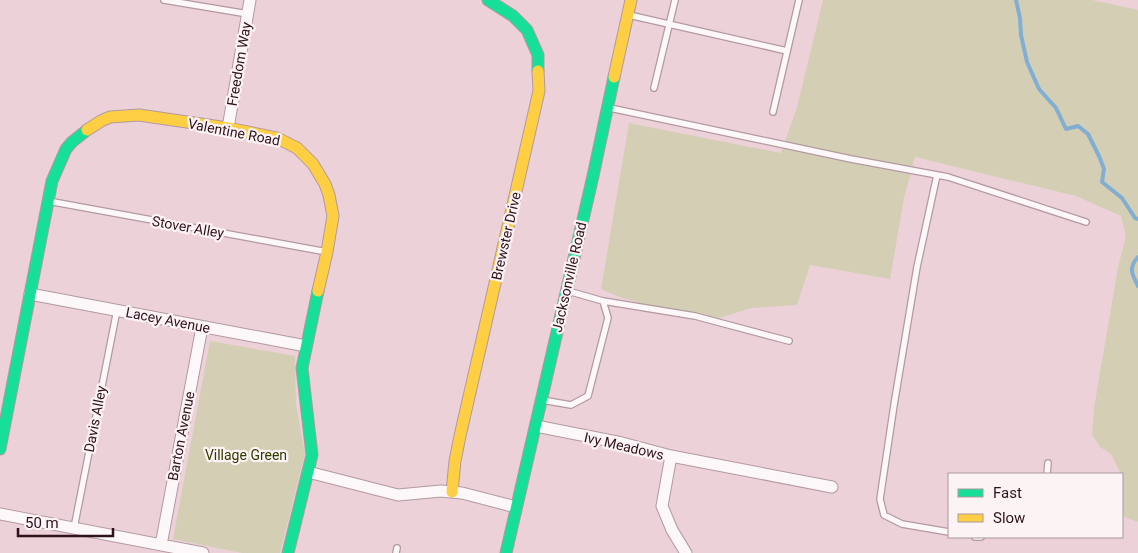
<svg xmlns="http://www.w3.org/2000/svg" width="1138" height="553" font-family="Roboto,sans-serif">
<rect width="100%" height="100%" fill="#ecd1d8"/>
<path fill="#d4cfb4" d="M823 0H1092L1138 10V522L1122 516V474H1119L1120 472 1111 454 1100 447 1092 435 1094 408 1118 267 1126 237 1121 216 1076 196 915 157 904 198 890 279 810 265 797 305 751 308 707 322 619 297 601 289 629 123 781 153 797 107Z
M210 341 295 356 296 405 305 454 280 553H242L173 539Z"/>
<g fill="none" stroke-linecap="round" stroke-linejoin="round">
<path stroke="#82aed3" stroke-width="4" d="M1016 0 1020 18 1021 35 1027 62 1039 89 1056 108 1066 129 1078 126 1088 134 1099 156 1104 169 1102 182 1122 198 1135 218 1138 219
M1138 257C1128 268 1132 274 1138 286"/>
<defs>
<path id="lane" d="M164 0 248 14
M629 15 787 51
M654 88 675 0
M610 108 851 159 948 177 1086 222
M773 112 799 0
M937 175 917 267 894 405 880 499 884 515 902 524 949 532
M48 201 327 252
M603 301 695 316 789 341
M542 400 571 405 588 396 608 318 603 301 568 291
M1047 474 1048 463
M74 528 117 310
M975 537H981
M396 553 397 548"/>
<path id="street" d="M228 128 250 0
M30 294 306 346
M536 426 622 443 671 456 662 506 672 530 686 553
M671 456 832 487
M308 472 398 495 441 491 462 493 516 507
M0 514 203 553
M161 545 202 327"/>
<path id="fast" d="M488 0 513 16 527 30 538 55V71
M0 449 52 181 66 149 72 142 87 130
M288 553 312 455 302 368 318 291
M506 553 593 176 614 77"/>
<path id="slow" d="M614 77 631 0
M87 130 101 121 110 117 139 115 228 128 277 138 297 148 313 164 325 184 329 195 333 216 327 252 318 291
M452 492 455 461 460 436 539 91 538 71"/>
</defs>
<use href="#lane" stroke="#b399a0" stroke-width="8"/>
<use href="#street" stroke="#b399a0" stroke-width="13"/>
<use href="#fast" stroke="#b399a0" stroke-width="13"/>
<use href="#slow" stroke="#b399a0" stroke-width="13"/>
<use href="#lane" stroke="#fcf8f9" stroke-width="5.5"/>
<use href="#street" stroke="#fcf8f9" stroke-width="11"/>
<use href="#fast" stroke="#16e098" stroke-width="11"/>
<use href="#slow" stroke="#ffcf43" stroke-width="11"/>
</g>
<g text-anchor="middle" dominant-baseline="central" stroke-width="4.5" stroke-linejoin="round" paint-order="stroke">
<g font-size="14" fill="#2f121c" stroke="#fcf3f5">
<text transform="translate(239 64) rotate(-80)">Freedom Way</text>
<text transform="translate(234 132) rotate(11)">Valentine Road</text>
<text transform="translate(188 227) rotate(10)">Stover Alley</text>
<text transform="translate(506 236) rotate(-77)">Brewster Drive</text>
<text transform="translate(569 277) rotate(-77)">Jacksonville Road</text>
<text transform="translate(168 320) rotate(11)">Lacey Avenue</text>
<text transform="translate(95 419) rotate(-79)">Davis Alley</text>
<text transform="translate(181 436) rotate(-79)">Barton Avenue</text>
<text transform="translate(624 446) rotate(13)">Ivy Meadows</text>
</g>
<g font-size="14" fill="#323c00" stroke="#fcf3f5">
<text x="246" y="455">Village Green</text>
</g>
</g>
<rect x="948" y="473" width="175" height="65" fill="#fcf3f5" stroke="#aa999e"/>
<rect x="958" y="489" width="25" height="8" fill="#16e098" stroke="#aa999e"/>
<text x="993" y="498" font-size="15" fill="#2f121c">Fast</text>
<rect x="958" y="514" width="25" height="8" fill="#ffcf43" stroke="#aa999e"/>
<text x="993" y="523" font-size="15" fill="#2f121c">Slow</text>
<path d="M18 528v8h95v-8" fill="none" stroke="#2f121c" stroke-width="2.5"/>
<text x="25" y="528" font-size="15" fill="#2f121c" stroke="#fcf3f5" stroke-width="4" paint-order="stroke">50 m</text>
</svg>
